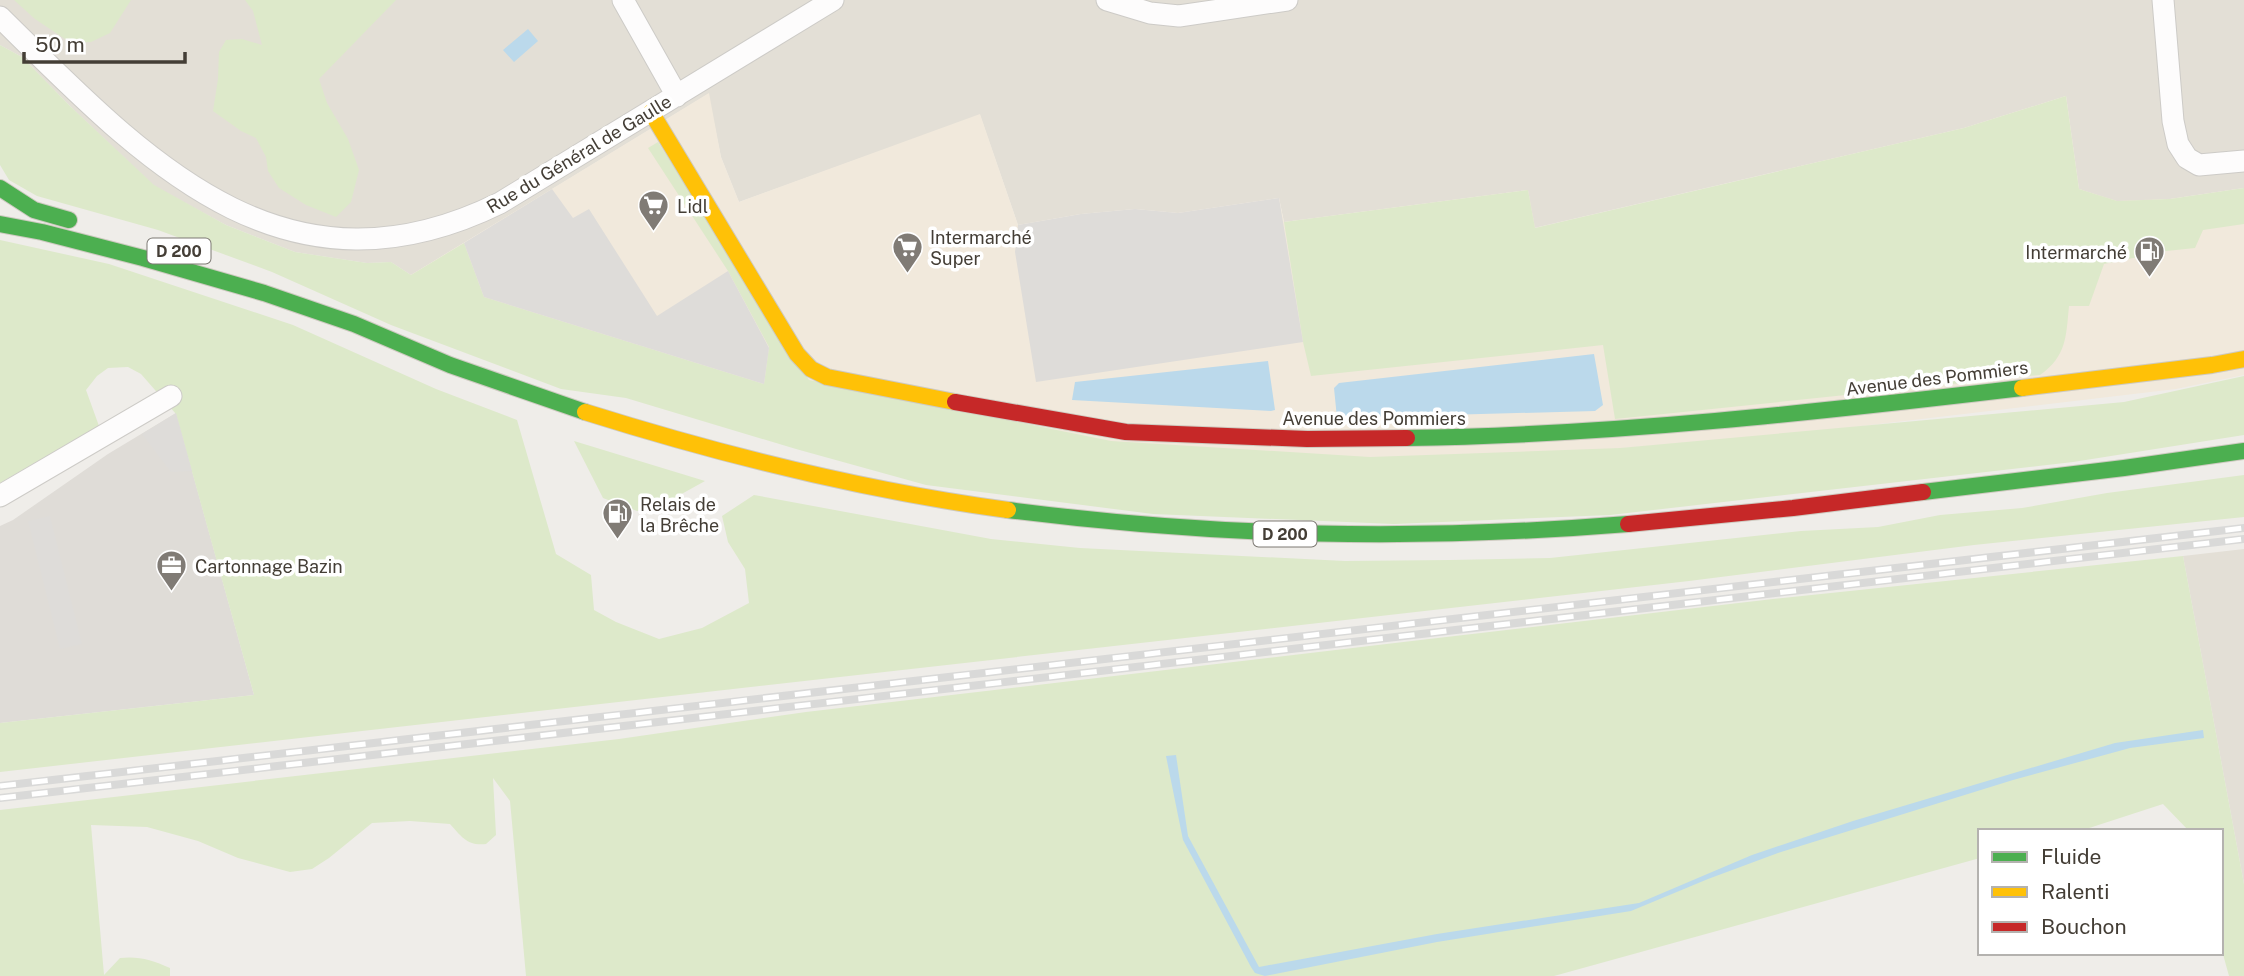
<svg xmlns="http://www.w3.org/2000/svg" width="2244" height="976" font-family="'Public Sans',sans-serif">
<rect width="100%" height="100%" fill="#efede9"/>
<path fill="#e3dfd6" d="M0 0H2244V188L2170 199 2117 202 2079 189 2066 96 1964 128 1534 228 1527 190 1284 222 1279 198 1178 213 1135 209 1081 214 1018 225 980 115 739 202 721 157 708 94 411 275 391 262 367 263 295 252 226 225 154 186 70 106 22 57 0 45Z
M2244 549V884L2183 556Z"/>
<path fill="#f1e9dc" d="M709 93 721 157 739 202 980 114 1018 225 1081 214 1135 209 1178 213 1279 198 1284 222 1528 190 1535 228 1964 128 2066 96 2079 189 2117 201 2170 199 2244 188V375L2176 389 1794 434 1464 461 1113 450 773 387 411 275Z"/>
<path fill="#dfdcd7" d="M176 413 254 695 0 723V526L13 520 108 454Z"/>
<path fill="#dde9ca" d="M14 0H131L110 33 91 42 71 43 35 19Z
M245 0H396L319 79 327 103 348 139 359 170 351 202 336 217 306 205 279 188 268 171 266 157 256 138 241 131 213 111 218 79 219 52 226 40 242 39 262 45 253 11Z
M0 45 22 57 70 106 154 185 226 225 295 252 367 263 391 262 411 275 464 243 484 297 764 384 769 347 728 271 648 148 658 142 809 380 1111 441 1370 457 1620 448 2124 402 2244 376V435L2073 462 1610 515 1394 524 1153 514 926 485 796 449 626 398 561 389 391 325 272 272 158 230 37 196 9 180 0 165Z
M2066 96 2079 189 2117 201 2170 199 2244 188V224L2203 230 2195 248 2138 254V257L2104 264 2089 306H2069C2066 336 2067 356 2040 375L1615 419 1603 345 1311 376 1303 342 1284 222 1528 190 1535 228 1964 128Z
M0 240 109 264 293 325 436 389 517 420 556 554 591 575 594 610 616 622 659 639 702 628 749 603 745 569 728 542 722 516 754 495 991 539 1080 548 1345 561 1450 560 1550 558 1801 531 1878 527 1940 515 2022 508 2107 493 2244 475V517L1974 545 1689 581 0 772V723L254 695 176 414 141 374 128 367 108 368 97 376 86 390 99 426 0 483Z
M574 441 705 481 651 511H637L603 498Z
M2183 556 2244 884V976H2229L2221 947V831H2189L2163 804 2080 831H1980V858L1554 976H526L510 801 493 778 496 835 486 844C467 846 462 837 450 824L410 821 372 823 329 858 312 869 290 872 238 858 198 841 147 827 91 825 104 975 120 958C139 956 152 960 170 968V976H0V810L619 739 806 712 1412 641 1773 599Z"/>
<path fill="#dedcd9" d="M552 189 573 218 589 209 657 316 728 271 769 348 764 384 484 297 464 243Z
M1279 198 1303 342 1036 382 1015 252 1018 225 1081 214 1135 209 1178 213Z
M176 413 192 471 171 472 142 434Z
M50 516 82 644 60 649 28 521Z"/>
<path fill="#bbd9eb" d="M528 29 538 41 514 62 503 50Z
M1594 354 1603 405 1595 411 1337 418 1334 388 1339 383Z
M1268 361 1275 410 1271 411 1072 400 1075 382Z
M2203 730 2204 738 2130 748 2013 780 1781 852 1708 879 1631 911 1437 942 1265 976 1255 973 1251 967 1183 840 1166 756 1176 755 1188 836 1259 967 1437 934 1639 903 1752 855 1853 821 2115 743Z"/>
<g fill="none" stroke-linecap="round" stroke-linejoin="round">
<defs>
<path id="street" d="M623 0 677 96
M1107 0 1150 13 1179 16 1287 0
M2163 0 2173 121 2178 144 2187 158 2199 165 2244 161
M0 17C143 158 282 310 500 203L833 0
M0 496 171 396"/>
<path id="fast" d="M0 188 34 210 69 220
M0 224 42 232 143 258 264 293 354 324 450 365 585 412
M1407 438C1613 435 1818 412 2022 388
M1923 492 2124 468 2244 451
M1008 510C1218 537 1417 541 1628 524"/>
<path id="slow" d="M651 112 797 354 811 369 827 377 955 402
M2022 388 2212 365 2244 359
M585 412C722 455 865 491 1008 510"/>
<path id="jam" d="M955 402 1126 432 1307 439 1407 438
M1628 524 1793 508 1923 492"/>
</defs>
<use href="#street" stroke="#cdcbc7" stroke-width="23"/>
<use href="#fast" stroke="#cecac0" stroke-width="18"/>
<use href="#slow" stroke="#cecac0" stroke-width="18"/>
<use href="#jam" stroke="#cecac0" stroke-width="18"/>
<use href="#street" stroke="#fdfcfc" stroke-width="21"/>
<use href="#fast" stroke="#4caf50" stroke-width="16"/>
<use href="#slow" stroke="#ffc107" stroke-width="16"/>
<use href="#jam" stroke="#c62828" stroke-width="16"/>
<defs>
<path id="rail" d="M0 786 2244 528
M0 798 2244 539"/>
</defs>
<use href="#rail" stroke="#d9d9d8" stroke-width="8"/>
<use href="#rail" stroke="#fff" stroke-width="5" stroke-dasharray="16" stroke-linecap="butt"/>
</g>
<defs>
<symbol id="supermarket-pin" viewBox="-11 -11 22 30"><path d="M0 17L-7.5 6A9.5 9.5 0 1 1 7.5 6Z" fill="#807b75" stroke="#fff"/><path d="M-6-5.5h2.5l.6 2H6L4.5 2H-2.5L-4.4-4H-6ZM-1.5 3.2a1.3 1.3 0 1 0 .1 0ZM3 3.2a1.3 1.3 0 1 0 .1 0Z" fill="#fff"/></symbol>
<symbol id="fuel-pin" viewBox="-11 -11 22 30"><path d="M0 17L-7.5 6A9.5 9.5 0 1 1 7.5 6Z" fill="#807b75" stroke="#fff"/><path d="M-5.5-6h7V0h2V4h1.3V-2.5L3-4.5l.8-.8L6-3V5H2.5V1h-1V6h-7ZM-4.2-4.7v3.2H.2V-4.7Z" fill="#fff"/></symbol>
<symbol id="office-pin" viewBox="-11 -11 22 30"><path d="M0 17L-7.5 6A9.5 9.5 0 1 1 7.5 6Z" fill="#807b75" stroke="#fff"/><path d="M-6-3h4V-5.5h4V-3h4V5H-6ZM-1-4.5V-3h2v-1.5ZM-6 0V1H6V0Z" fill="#fff"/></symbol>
</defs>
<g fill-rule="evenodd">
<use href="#supermarket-pin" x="636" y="188" width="35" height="47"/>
<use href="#supermarket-pin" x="890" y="230" width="35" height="47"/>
<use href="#fuel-pin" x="2132" y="234" width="35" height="47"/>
<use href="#fuel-pin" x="600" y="496" width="35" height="47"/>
<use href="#office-pin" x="154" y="548" width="35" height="47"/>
</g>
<g text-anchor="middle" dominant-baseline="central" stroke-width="7" stroke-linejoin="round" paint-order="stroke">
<g fill="#fff" stroke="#7c7872" stroke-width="2">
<rect x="147.5" y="238.5" width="63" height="25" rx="5"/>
<rect x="1253.5" y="521.5" width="63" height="25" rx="5"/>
</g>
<g font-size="16" font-weight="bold" fill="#443e36">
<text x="179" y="251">D 200</text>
<text x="1285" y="534">D 200</text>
</g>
<g font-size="18" fill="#443e36" stroke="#fff">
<text transform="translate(579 154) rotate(-31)">Rue du Général de Gaulle</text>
<text transform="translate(1937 378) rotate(-7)">Avenue des Pommiers</text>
<text x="1374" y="418">Avenue des Pommiers</text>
</g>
<g font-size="18" fill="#443e36" stroke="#fff" text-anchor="start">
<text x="677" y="206">Lidl</text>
<text x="930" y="237">Intermarché<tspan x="930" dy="21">Super</tspan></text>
<text x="2127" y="252" text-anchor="end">Intermarché</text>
<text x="640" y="504">Relais de<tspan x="640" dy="21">la Brêche</tspan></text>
<text x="195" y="566">Cartonnage Bazin</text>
</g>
</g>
<rect x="1978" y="829" width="245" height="126" fill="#ffffff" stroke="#b4b2af" stroke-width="2"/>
<rect x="1992" y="852" width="35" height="10" fill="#4caf50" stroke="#b4b2af" stroke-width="2"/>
<text x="2041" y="864" font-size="21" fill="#443e36">Fluide</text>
<rect x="1992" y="887" width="35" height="10" fill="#ffc107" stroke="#b4b2af" stroke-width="2"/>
<text x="2041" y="899" font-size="21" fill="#443e36">Ralenti</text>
<rect x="1992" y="922" width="35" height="10" fill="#c62828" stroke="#b4b2af" stroke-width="2"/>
<text x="2041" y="934" font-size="21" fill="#443e36">Bouchon</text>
<path d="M24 52v10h161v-10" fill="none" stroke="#443e36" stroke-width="3.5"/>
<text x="35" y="52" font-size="21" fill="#443e36" stroke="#ffffff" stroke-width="5" paint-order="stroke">50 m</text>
</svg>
